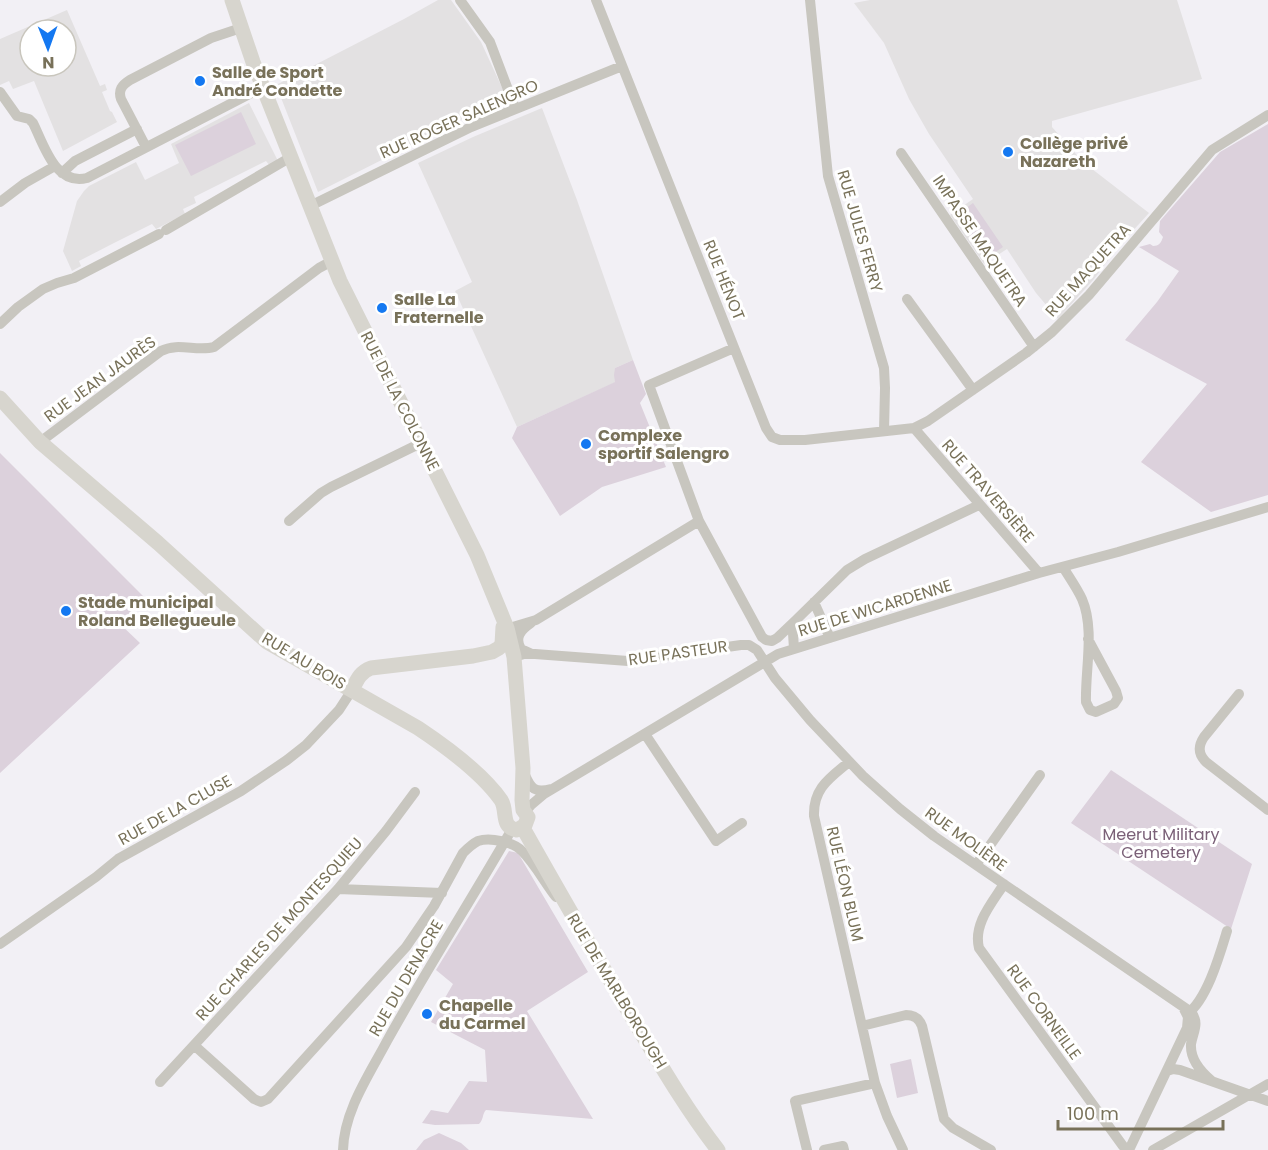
<svg xmlns="http://www.w3.org/2000/svg" width="1268" height="1150" font-family="Poppins,sans-serif">
<rect width="100%" height="100%" fill="#f2f0f5"/>
<path fill="#e3e1e2" fill-rule="evenodd" d="M438 0H451L481 42 505 94 486 101 485 108 318 192 276 85 404 19Z
M870 0H1177L1202 79 1052 121V127L1083 162 1149 213 1119 246 1094 279 1058 319 1036 293 1007 249 984 264 950 215 973 199 929 134 909 99 884 43 854 3Z
M67 10 100 86 105 84 107 90 102 92 110 111 112 112 117 122 63 151 34 81 13 89 9 81 0 85V39ZM30 30H66V66H30Z
M249 103 278 161 270 166 266 161 194 197 196 203 183 209 185 214 156 229 152 224 114 243 79 261 81 266 72 271 63 251 77 201 84 191 89 186 136 162 145 180 179 163 171 144Z
M542 108 577 200 633 360 615 368 616 382 517 427 455 291 472 282 418 163 473 137Z"/>
<path fill="#dcd1dc" d="M241 112 256 144 191 176 175 145Z
M1268 124V495L1211 512 1141 462 1207 384 1125 340 1157 302 1179 271 1139 247 1150 244 1153 246C1159 246 1161 243 1163 237L1159 232 1160 221 1220 152Z
M973 203 1003 247 985 259 955 216Z
M633 360 646 394 640 403 666 467 602 487 560 516 512 438 517 427 615 382 614 375 615 368Z
M0 453 145 598 119 623 140 643 0 773Z
M1111 770 1252 864 1231 929 1071 823Z
M509 851 518 853 588 972 527 1011 593 1119 486 1110C482 1114 484 1119 479 1124L435 1125 422 1123 431 1110 448 1113 469 1081 487 1082 485 1050 431 1022 453 984 436 970Z
M911 1059 918 1093 897 1098 890 1064Z
M439 1133 461 1143 469 1150H416L424 1140Z"/>
<g fill="none" stroke-linecap="round" stroke-linejoin="round">
<path stroke="#c8c6bf" stroke-width="10" d="M460 0 490 42 515 108
M596 0 766 428 772 437 780 440H805L914 428 928 421 1026 353 1052 332 1089 295 1212 150 1268 115
M810 0 828 176 884 368 885 388 884 431
M0 92 17 116 29 119 33 123C44 145 55 186 87 178L263 87
M146 147 121 99C118 90 122 85 130 80L211 38 241 28
M901 153 1034 347
M62 173 75 161 137 129
M0 202 25 183 55 166
M310 206 471 127 622 66
M166 230 291 157
M907 299 973 390
M0 324 18 307 43 289 57 283 74 278 159 234
M734 348 649 385 699 521 762 637 766 640 772 641 777 638 797 619
M914 428 1039 573
M40 442 161 351C178 342 197 352 214 347L319 268 332 261
M289 521 321 493 331 487 421 443
M1063 567C1069 577 1077 588 1082 599 1095 629 1085 670 1086 702L1090 710 1096 712 1114 704 1118 698 1116 691 1088 639
M814 602 830 638
M531 623C521 630 514 637 521 649L532 654
M503 630 536 620 699 521
M794 649 793 633 797 619 847 570 865 559 979 505
M514 657 524 654H535L628 661 741 645H749L757 650 775 678 810 720 863 776 900 809 934 836 976 865 1191 1012C1200 1023 1193 1032 1191 1044 1190 1059 1201 1072 1212 1081
M1239 694 1204 737C1198 746 1198 754 1206 762L1268 810
M645 734 716 841 742 823
M849 762C830 778 813 788 814 816L875 1083 887 1116 903 1150
M525 775C531 789 535 793 551 789
M525 812 531 805 544 794 778 654 1039 573 1118 552 1268 507
M976 865 1040 775
M1004 884C992 903 973 924 979 948L1123 1146 1127 1150
M338 889 442 893
M0 944 96 877 118 859 241 791 287 760 306 745 339 710 352 690
M1187 1014C1207 1000 1220 954 1227 931
M862 1026 906 1015C914 1015 919 1018 922 1026L944 1119 953 1128 991 1150
M195 1046 254 1099 261 1102 268 1099 406 947 434 906 463 853C468 848 472 844 478 841 490 837 514 842 522 851 535 864 545 883 556 897
M1167 1071 1173 1069 1180 1070 1268 1101
M160 1082 338 889 386 831 415 792
M343 1150C344 1111 369 1075 387 1041 427 969 471 900 512 829
M807 1150 795 1101 875 1083
M824 1150 843 1146 844 1150
M1129 1150 1187 1028 1188 1017 1184 1009
M1153 1150 1268 1084"/>
<path stroke="#d7d5ce" stroke-width="15" d="M0 398 40 442 158 543 267 642 418 728C445 746 482 773 501 800 508 811 500 827 517 830L525 825 528 817 523 810 522 800 523 768 514 657 507 628 477 555 340 281 253 62 232 0
M352 690C357 680 360 672 371 668L473 656 492 652 499 648 502 644 503 627
M523 828C559 892 596 956 633 1019 660 1064 686 1109 718 1150"/>
</g>
<g fill="#1478f1" stroke="#fff" stroke-width="2">
<circle cx="200" cy="81" r="6"/>
<circle cx="1008" cy="152" r="6"/>
<circle cx="382" cy="308" r="6"/>
<circle cx="586" cy="444" r="6"/>
<circle cx="66" cy="611" r="6"/>
<circle cx="427" cy="1014" r="6"/>
</g>
<g text-anchor="middle" dominant-baseline="central" stroke-width="6" stroke-linejoin="round" paint-order="stroke">
<g font-size="16" font-weight="bold" fill="#787159" stroke="#fff" text-anchor="start">
<text x="212" y="72">Salle de Sport<tspan x="212" dy="18">André Condette</tspan></text>
<text x="1020" y="143">Collège privé<tspan x="1020" dy="18">Nazareth</tspan></text>
<text x="394" y="299">Salle La<tspan x="394" dy="18">Fraternelle</tspan></text>
<text x="598" y="435">Complexe<tspan x="598" dy="18">sportif Salengro</tspan></text>
<text x="78" y="602">Stade municipal<tspan x="78" dy="18">Roland Bellegueule</tspan></text>
<text x="439" y="1005">Chapelle<tspan x="439" dy="18">du Carmel</tspan></text>
</g>
<g font-size="16" fill="#787159" stroke="#fff">
<text transform="translate(459 119) rotate(-24)">RUE ROGER SALENGRO</text>
<text transform="translate(860 231) rotate(74)">RUE JULES FERRY</text>
<text transform="translate(980 241) rotate(56)">IMPASSE MAQUETRA</text>
<text transform="translate(1088 270) rotate(-48)">RUE MAQUETRA</text>
<text transform="translate(724 280) rotate(68)">RUE HÉNOT</text>
<text transform="translate(100 379) rotate(-36)">RUE JEAN JAURÈS</text>
<text transform="translate(400 401) rotate(63)">RUE DE LA COLONNE</text>
<text transform="translate(988 491) rotate(49)">RUE TRAVERSIÈRE</text>
<text transform="translate(875 608) rotate(-17)">RUE DE WICARDENNE</text>
<text transform="translate(678 653) rotate(-8)">RUE PASTEUR</text>
<text transform="translate(304 661) rotate(31)">RUE AU BOIS</text>
<text transform="translate(175 810) rotate(-29)">RUE DE LA CLUSE</text>
<text transform="translate(966 839) rotate(36)">RUE MOLIÈRE</text>
<text transform="translate(845 884) rotate(77)">RUE LÉON BLUM</text>
<text transform="translate(279 929) rotate(-48)">RUE CHARLES DE MONTESQUIEU</text>
<text transform="translate(406 978) rotate(-60)">RUE DU DENACRE</text>
<text transform="translate(617 991) rotate(59)">RUE DE MARLBOROUGH</text>
<text transform="translate(1044 1012) rotate(54)">RUE CORNEILLE</text>
</g>
<g font-size="16" fill="#7b6178" stroke="#fff">
<text x="1161" y="834">Meerut Military<tspan x="1161" dy="18">Cemetery</tspan></text>
</g>
</g>
<g transform="translate(48 48) rotate(179)"><circle r="28" fill="#ffffff" stroke="#c9c6bd" stroke-width="1.5"/>
<path d="M0-4.5L10 22L0 15L-10 22Z" fill="#1478f1"/>
<text y="-9" font-size="16" font-weight="bold" text-anchor="middle" fill="#787159">N</text>
</g>
<path d="M1058 1120v9h165v-9" fill="none" stroke="#787159" stroke-width="3"/>
<text x="1067" y="1120" font-size="18" fill="#787159" stroke="#ffffff" stroke-width="4.5" paint-order="stroke">100 m</text>
</svg>
